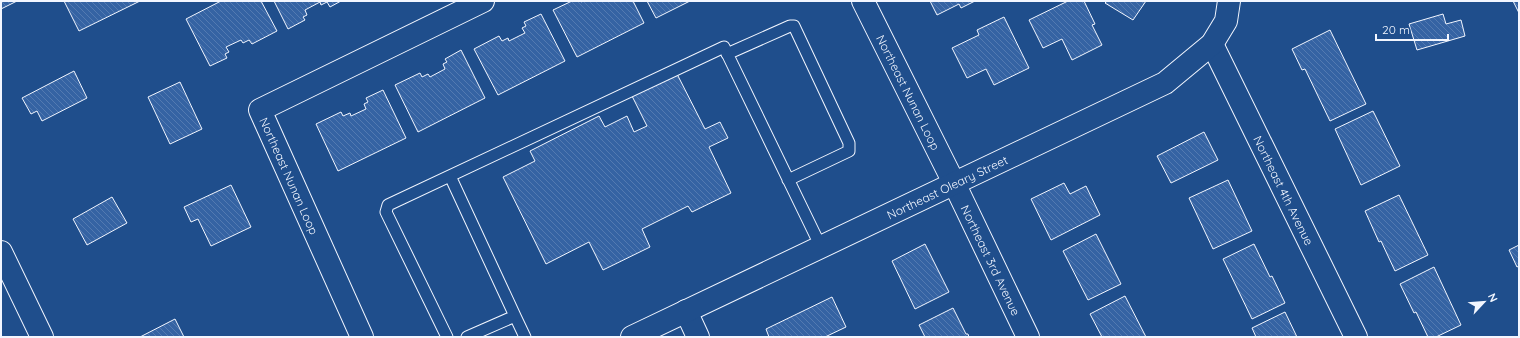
<svg xmlns="http://www.w3.org/2000/svg" width="1520" height="338" font-family="Quicksand,sans-serif">
<defs>
<pattern id="building-back-hatch" width="6" height="6" patternUnits="userSpaceOnUse"><rect width="6" height="6" fill="#3563a3"/><path d="M-1 5l2 2M0 0l6 6M5-1l2 2" fill="none" stroke="#537ab1"/></pattern>
</defs>
<rect width="100%" height="100%" fill="#1f4e8c"/>
<path fill="url(#building-back-hatch)" stroke="#f2f6ff" d="M1 1H17L1 9Z
M64 1H140L79 31Z
M221 1H261L277 31 252 44 249 40 243 43 241 40 226 47 229 52 225 54 227 58 210 66 186 19Z
M274 1H341L330 7 327 2 321 5 320 2 305 10 307 15 303 17 305 20 288 29Z
M572 1H580L581 2 583 1H633L644 23 577 57 553 10Z
M647 1H690L656 18Z
M930 1H975L961 8 959 4 937 15Z
M1068 1H1084L1095 24 1092 25 1102 45 1072 60 1062 39 1043 48 1029 20Z
M1107 1H1146L1133 20 1105 3Z
M1513 1H1519V13Z
M541 14 565 61 498 95 474 49 499 36 502 41 508 38 509 41 525 33 522 28 526 26 524 22Z
M1443 14 1446 24 1461 20 1465 36 1417 50 1409 24Z
M1004 17 1029 68 994 85 986 69 967 78 952 48 979 35 977 30Z
M1330 30 1366 104 1330 121 1305 69 1302 70 1292 49Z
M461 50 485 98 418 132 395 85 420 73 422 77 428 74 430 77 445 69 443 64 447 62 445 59Z
M74 71 87 98 42 121 37 111 31 114 22 98Z
M676 72 705 129 720 122 728 138 709 147 731 193 692 212 688 206 642 229 650 247 603 270 589 242 546 264 503 177 535 161 530 151 599 116 605 127 627 116 634 132 647 126 631 94Z
M180 82 202 129 170 144 148 97Z
M383 90 406 138 338 171 316 124 341 112 343 116 350 113 351 116 366 109 364 104 368 102 366 98Z
M1373 111 1400 166 1361 185 1335 129Z
M1204 132 1218 160 1171 183 1157 156Z
M1228 180 1252 231 1213 249 1189 198Z
M1064 183 1070 194 1086 186 1100 215 1051 240 1031 199Z
M231 185 251 227 211 246 198 219 191 222 184 207Z
M1399 195 1428 255 1395 271 1381 241 1379 242 1365 211Z
M112 197 127 223 87 245 73 219Z
M1096 234 1121 284 1088 300 1063 251Z
M925 244 949 292 915 309 892 261Z
M1254 244 1270 277 1272 276 1285 303 1252 319 1223 259Z
M1519 245V266L1517 267 1509 250Z
M1434 267 1461 325 1436 337H1428L1416 312 1414 313 1400 284Z
M1125 296 1146 337H1102L1090 314Z
M832 297 846 327 825 337H769L766 329Z
M953 308 966 334H968L969 337H925L919 325Z
M1285 312 1297 337H1256L1252 328Z
M175 319 184 337H140Z"/>
<g fill="none" stroke-linecap="round" stroke-linejoin="round">
<defs>
<path id="lane" d="M727 54 790 26H794L849 143V151L788 180
M450 176 515 316 467 337
M515 316 525 337
M447 337 386 212 388 205 724 47 821 247"/>
<g id="street">
<path id="s1" d="M863 1 954 183 1028 337"/>
<path id="s2" d="M1212 44 1356 337"/>
<path d="M686 311 698 337"/>
<path d="M362 337 260 110 483 1"/>
</g>
<g id="secondary">
<path d="M1 252 42 337"/>
<path id="s3" d="M632 337 1165 83 1212 44 1226 21 1229 1"/>
</g>
</defs>
<use href="#lane" stroke="#f2f6ff" stroke-width="13"/>
<use href="#street" stroke="#f2f6ff" stroke-width="24"/>
<use href="#secondary" stroke="#f2f6ff" stroke-width="24"/>
<use href="#lane" stroke="#1f4e8c" stroke-width="11"/>
<use href="#street" stroke="#1f4e8c" stroke-width="22"/>
<use href="#secondary" stroke="#1f4e8c" stroke-width="22"/>
</g>
<g text-anchor="middle" dominant-baseline="central" stroke-width="3" stroke-linejoin="round" paint-order="stroke">
<g font-size="12" fill="#f2f6ff" stroke="#1f4e8c">
<text stroke="none"><textPath href="#s1" startOffset="102">Northeast Nunan Loop</textPath></text>
<text transform="translate(289 176) rotate(66)">Northeast Nunan Loop</text>
<text stroke="none"><textPath href="#s3" startOffset="349">Northeast Oleary Street</textPath></text>
<text stroke="none"><textPath href="#s2" startOffset="163">Northeast 4th Avenue</textPath></text>
<text stroke="none"><textPath href="#s1" startOffset="289">Northeast 3rd Avenue</textPath></text>
</g>
</g>
<rect width="1520" height="338" fill="none" stroke="#f2f6ff" stroke-width="4"/>
<g transform="translate(1484 302) rotate(64)" stroke="#1f4e8c" stroke-width="3" paint-order="stroke">
<path d="M0-3L7 15L0 10L-7 15Z" fill="#f2f6ff"/>
<text y="-6" font-size="11" font-weight="bold" text-anchor="middle" fill="#f2f6ff">N</text>
</g>
<path d="M1376 34v6h72v-6" fill="none" stroke="#f2f6ff" stroke-width="2"/>
<text x="1382" y="34" font-size="12" fill="#f2f6ff" stroke="#1f4e8c" stroke-width="3" paint-order="stroke">20 m</text>
</svg>
